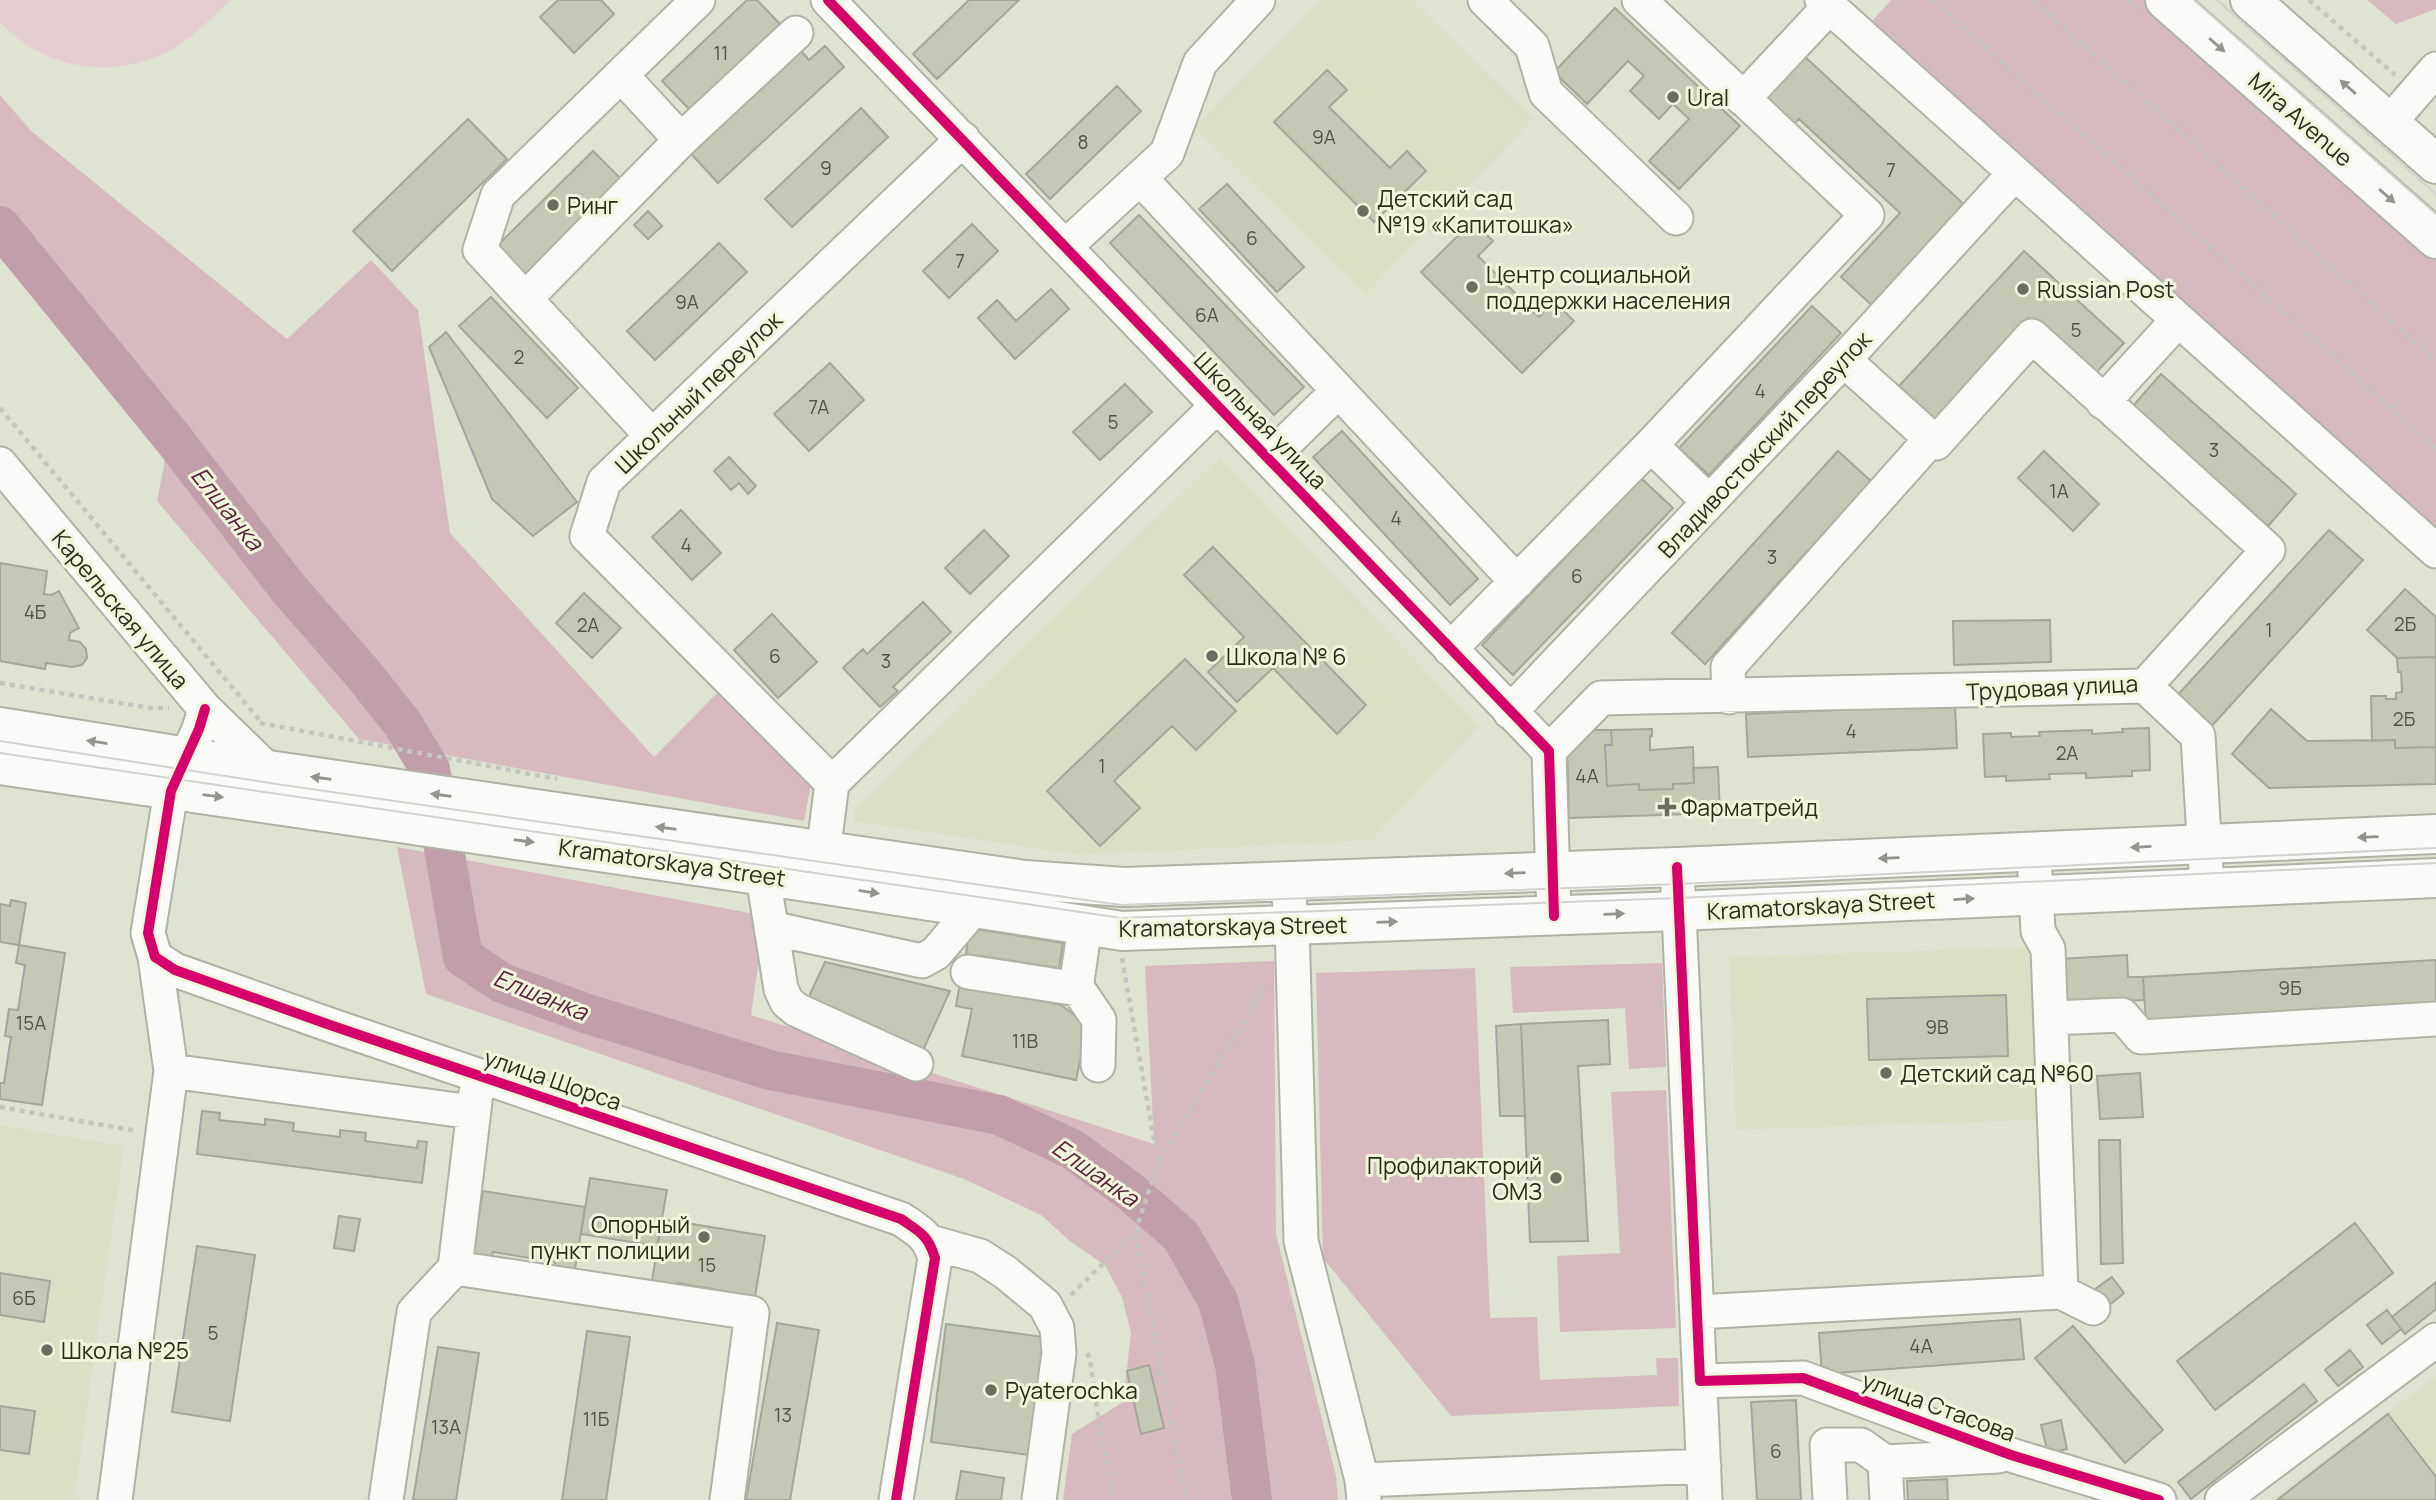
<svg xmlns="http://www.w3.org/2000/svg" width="2436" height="1500" font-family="Manrope,sans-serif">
<rect width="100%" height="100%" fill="#dee3d2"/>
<path fill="#d9e0c4" d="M1320 0H1412L1533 119 1366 294 1195 128Z
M1220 457 1479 726 1372 840 1082 855 854 821 855 809Z
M2033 947 2039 1120 1736 1130 1729 957Z
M0 1125 124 1146 74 1500H0Z
M2436 1376V1500H2271Z"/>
<path fill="#e3cfd1" d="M0 0H231C212 17 195 36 173 49 116 81 44 71 0 22Z"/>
<path fill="#d6bac0" d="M1891 0H2143L2436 259V533L1866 28Z
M2367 0H2436V9L2396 24Z
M0 95 31 131 287 339 371 260 418 310 450 533 654 757 722 688 812 779 804 821 359 739 157 501 167 450 0 258Z
M397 847 765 916 751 1015 1154 1144 1145 966 1274 961 1276 1234 1336 1476 1338 1500H1063L1072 1434 1123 1402 1131 1333 1122 1297 1105 1265 1071 1242 1041 1215 964 1179 426 994Z
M1662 963 1666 1067 1629 1069 1625 1008 1513 1013 1510 967Z
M1475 968 1490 1318 1537 1317 1540 1380 1657 1375 1656 1358H1678L1679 1406 1451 1416 1323 1258 1316 973Z
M1666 1090 1676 1328 1560 1332 1557 1256 1620 1253 1611 1092Z"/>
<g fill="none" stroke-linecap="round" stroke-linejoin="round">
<path stroke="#c19ea9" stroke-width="40" d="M0 226 175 441 288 588 364 675 402 723 430 769 463 957 502 983 588 1014 770 1070 999 1115 1072 1149 1132 1193 1181 1236 1218 1301 1235 1365 1252 1500"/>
</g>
<path fill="#c4c9b6" stroke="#a3a699" stroke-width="2" d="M558 0H601L614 14 574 53 540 17Z
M747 0H757L781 25 690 110 662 81Z
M969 0H1019L937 79 913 54Z
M1615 8 1740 126 1679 189 1649 161 1689 119 1673 104 1659 119 1630 91 1644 76 1628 61 1587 104 1554 72Z
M796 45 809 60 825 46 844 67 718 183 685 147Z
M1802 54 1969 209 1876 309 1841 277 1900 213 1799 119 1787 132 1756 103Z
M1327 70 1347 90 1329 107 1390 168 1407 151 1426 171 1374 222 1274 122Z
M1117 86 1141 111 1050 199 1026 174Z
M861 108 888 137 792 227 765 199Z
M468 119 507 159 392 271 353 231Z
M593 151 624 182 527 278 496 247Z
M1227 184 1304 267 1277 292 1199 209Z
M648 211 662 226 648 239 634 225Z
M1139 215 1304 387 1274 415 1110 243Z
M1473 221 1493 241 1478 256 1539 317 1554 301 1574 321 1522 373 1421 272Z
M972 224 998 251 949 298 923 271Z
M719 243 747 272 655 360 627 331Z
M2024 251 2124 343 2092 377 2028 318 1935 419 1899 386Z
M1051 289 1069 309 1015 359 978 318 997 300 1016 321Z
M491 297 578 388 547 418 459 326Z
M1812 306 1841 333 1709 475 1679 448Z
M446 332 577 502 533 536 492 499 429 347Z
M830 363 864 400 809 451 774 414Z
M2161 374 2296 494 2268 526 2133 406Z
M1125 384 1152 412 1100 460 1073 432Z
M1342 431 1478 579 1450 605 1313 457Z
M1838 451 1871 481 1705 664 1672 633Z
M2044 451 2099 504 2073 531 2018 478Z
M729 457 756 486 748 494 739 483 731 490 714 471Z
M1641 478 1673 508 1513 675 1482 645Z
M681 510 721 553 692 580 652 537Z
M984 530 1009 556 970 594 945 568Z
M2329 530 2363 560 2208 730 2174 699Z
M1213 547 1366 705 1337 734 1273 668 1237 702 1208 672 1244 637 1184 575Z
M0 563 47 571 44 594 51 595 59 591 79 628 70 633 69 640 80 642 86 649 87 658 82 665 72 667 46 663 45 669 0 661Z
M2405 589 2436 617V657L2397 658 2367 630Z
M584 593 621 628 592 658 556 623Z
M923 602 951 632 893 687 898 691 880 707 843 668 863 649 867 654Z
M772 614 817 662 778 698 734 650Z
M2050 620 2051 662 1954 665 1953 621Z
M2436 657V747L2395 748V740L2372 741 2371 696H2386V699H2396V693L2402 692 2401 672H2398L2397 658Z
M1185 659 1236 711 1196 750 1172 726 1114 781 1140 808 1100 846 1047 791Z
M1955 705 1957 748 1748 757 1746 714Z
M2271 709 2307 741 2395 740V748L2436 747V784L2269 788 2232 754Z
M2149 728 2150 770 2132 771V776L2086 778V773L2049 774 2050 779 2006 781V776L1985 777 1983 734 2011 733V737L2040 736 2039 732 2092 730V734L2123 732 2122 729Z
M1652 729V736H1650V750L1693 747 1694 783 1673 784V789L1639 790V784L1607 786 1605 745H1612L1611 730Z
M1588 730H1611L1612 745H1605L1607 786 1639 784V790L1673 789V784L1694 783 1693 768 1718 767 1720 813 1569 818 1567 749Z
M11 900 26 903 19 945 0 942V904L10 906Z
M970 928 1063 943 1059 968 966 954Z
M19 945 65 953 42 1105 0 1099V1083H4L11 1037 5 1036 9 1009 18 1010 25 965 16 963Z
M2127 955 2128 977H2143L2144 1000 2062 1004 2059 959Z
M2436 960V1004L2146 1021 2143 977Z
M825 962 950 991 920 1057 805 1005Z
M960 983 1061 1005 1088 1025 1076 1080 962 1056 972 1009 956 1006Z
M2006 995 2008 1056 1869 1060 1867 999Z
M1608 1020 1610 1064 1578 1066 1588 1241 1530 1242 1521 1024Z
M1521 1024 1525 1116H1500L1496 1026Z
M2140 1073 2143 1117 2100 1119 2097 1076Z
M202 1111 220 1113 219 1120 265 1125V1119L294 1123 293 1131 340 1137V1130L366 1133 365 1141 417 1148 418 1141 427 1142 422 1183 197 1154Z
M2099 1140H2120L2123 1263 2101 1264Z
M590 1178 667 1190 657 1246 581 1234Z
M483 1191 585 1207 574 1275 554 1272 555 1262 493 1252 491 1260 472 1257Z
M339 1216 360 1219 354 1251 334 1248Z
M662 1219 765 1236 754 1303 735 1300 736 1293 677 1283 676 1291 651 1287Z
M2355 1223 2393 1273 2215 1410 2177 1361Z
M197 1246 255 1255 230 1421 172 1412Z
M0 1273 50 1281 44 1322 0 1315Z
M2112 1277 2124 1293 2107 1307 2094 1290Z
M2436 1282V1309L2405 1334 2392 1317Z
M2387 1310 2401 1329 2382 1344 2367 1325Z
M2020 1319 2024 1359 1822 1374 1819 1333Z
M777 1323 819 1330 790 1500H746Z
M946 1324 1051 1338 1036 1456 931 1442Z
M2073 1326 2163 1430 2125 1463 2035 1358Z
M587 1331 630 1337 606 1500H562Z
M438 1347 479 1353 456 1500H413Z
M2350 1350 2363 1367 2338 1386 2325 1370Z
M1149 1365 1164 1428 1141 1434 1127 1371Z
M2304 1384 2317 1401 2191 1499 2178 1482Z
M1796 1400 1801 1500H1757L1751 1402Z
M0 1406 35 1411 29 1454 0 1450Z
M2388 1414 2436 1477V1500H2277Z
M2061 1420 2067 1449 2048 1453 2041 1425Z
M961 1471 1004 1478 1001 1500H956Z
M1947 1479 1948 1500H1908L1907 1481Z"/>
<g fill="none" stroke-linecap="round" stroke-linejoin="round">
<defs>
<path id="minor" d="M828 0 1549 751 1554 916
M1485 0 1532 46 1546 93 1676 218
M1639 0 1867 215 1651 445
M1822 0 2436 551
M621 75 681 140
M1743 99 1829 7
M2389 123 2436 69
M1140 178 1517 582
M1066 246 1167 153 1200 63 1258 0
M525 299 681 140 796 33
M2103 402 2178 320
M652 436 480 250 498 195 698 0
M1269 459 1338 391
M0 464 205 709 275 777
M1450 649 1651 445 1709 502
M2145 686 2198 736 2207 888
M1729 697 1728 667 1931 439
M205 709 199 729 171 791 148 933 155 957 175 970 330 1025 901 1219C920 1232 928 1235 935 1258L896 1500
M1510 712 1855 348 2015 173
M1549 751 1601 698 2145 686 2268 550 2032 336 1936 443 1844 360
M832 783 587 536 604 482 963 139
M2034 852 2038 931 2048 949 2061 1292 2093 1308
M1677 867 1705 1500
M763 876 781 989 787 1002 797 1010 916 1064
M820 877 832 783 1218 405
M1287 881 1292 925 1301 1241 1362 1480 1364 1500
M771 928 922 961 936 953 974 908
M968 972 1078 989 1077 981 1085 926
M1078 989 1099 1020 1098 1065
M2051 1018 2122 1015 2141 1037 2436 1019
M171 1071 472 1112
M930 1242 980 1256 1005 1272 1045 1305 1057 1328 1059 1353 1039 1500
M455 1268 476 1093
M1697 1312 2061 1292
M1700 1381 1803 1378 2011 1455 2159 1500
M1885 1462 1887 1500
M1362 1480 1704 1466
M115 1500 171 1071 155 957
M386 1500 414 1312 455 1268 752 1313 727 1500
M1830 1500 1827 1445H1861L1885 1462 1998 1456
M2222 1500 2436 1340"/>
<path id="major" d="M2165 0 2436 239
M2250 0 2436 164
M0 727 268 770 1025 880 1124 887 1677 867 2436 834
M0 765 820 884 1122 931 1679 911 2436 878"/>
</defs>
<use href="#minor" stroke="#afb3a6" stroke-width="37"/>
<use href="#major" stroke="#afb3a6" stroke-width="42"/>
<path stroke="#c4c6bf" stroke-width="4.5" stroke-dasharray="5 5" stroke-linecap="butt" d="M1932 0 2436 448
M2033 0 2436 361
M2128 0 2138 9
M2309 0 2395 75
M0 408 261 722
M0 683 150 708H169
M260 723 557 779
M1122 958 1158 1163 1266 984
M0 1107 137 1131
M1135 1233 1186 1500
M1071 1295 1135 1233 1158 1163
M1087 1353 1090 1359 1101 1436 1115 1500"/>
<use href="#minor" stroke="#fafbf8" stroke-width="33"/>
<use href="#major" stroke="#fafbf8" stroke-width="38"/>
<path stroke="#d1d2ce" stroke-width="2" d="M2194 0 2436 214
M2217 0 2436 194
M0 741 283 785 1121 905 1678 884 2436 848
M0 753 1121 918 1678 898 2436 863"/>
<defs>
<path id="cycleway" d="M828 0 1549 751 1554 916
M205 709 199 729 171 791 148 933 155 957 175 970 330 1025 901 1219C920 1232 928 1235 935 1258L896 1500
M1677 867 1700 1381 1803 1378 2011 1455 2159 1500"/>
</defs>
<use href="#cycleway" stroke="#eff6d9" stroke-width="15"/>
<use href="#cycleway" stroke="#d6006c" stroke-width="10"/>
</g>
<defs><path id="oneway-solid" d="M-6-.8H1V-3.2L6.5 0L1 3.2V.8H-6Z" transform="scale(1.75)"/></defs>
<g fill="#92948d">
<use href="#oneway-solid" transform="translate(2217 45) rotate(41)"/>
<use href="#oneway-solid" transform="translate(2348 87) rotate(-139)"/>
<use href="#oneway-solid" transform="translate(2387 196) rotate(41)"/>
<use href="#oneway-solid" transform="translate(97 742) rotate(-171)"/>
<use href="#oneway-solid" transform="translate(321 778) rotate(-172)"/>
<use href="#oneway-solid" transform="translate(441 795) rotate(-172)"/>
<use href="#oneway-solid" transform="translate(213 796) rotate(7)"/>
<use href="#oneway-solid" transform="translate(666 828) rotate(-172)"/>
<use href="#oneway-solid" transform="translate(2368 837) rotate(178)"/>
<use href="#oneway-solid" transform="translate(524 841) rotate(8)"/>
<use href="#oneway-solid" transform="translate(2141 847) rotate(177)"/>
<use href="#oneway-solid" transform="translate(1889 858) rotate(178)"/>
<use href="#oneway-solid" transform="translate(1515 873) rotate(178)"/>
<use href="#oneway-solid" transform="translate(869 892) rotate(9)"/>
<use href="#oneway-solid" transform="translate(1964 899) rotate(-3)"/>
<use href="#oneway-solid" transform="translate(1614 914) rotate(-2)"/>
<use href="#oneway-solid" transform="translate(1387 922) rotate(-2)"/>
</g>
<g fill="#6a6d60" stroke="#eff6d9" stroke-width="2.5">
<circle cx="1673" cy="97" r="7"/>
<circle cx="553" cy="205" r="7"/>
<circle cx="1363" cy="211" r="7"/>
<circle cx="1472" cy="287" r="7"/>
<circle cx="2023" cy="289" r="7"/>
<circle cx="1212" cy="656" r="7"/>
<path d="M1663.5 796.5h7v7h7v7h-7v7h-7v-7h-7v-7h7z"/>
<circle cx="1886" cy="1073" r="7"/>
<circle cx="1556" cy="1178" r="7"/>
<circle cx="704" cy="1237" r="7"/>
<circle cx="47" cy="1350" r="7"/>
<circle cx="991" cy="1390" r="7"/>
</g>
<g text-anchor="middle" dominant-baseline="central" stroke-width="6" stroke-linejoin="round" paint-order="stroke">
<g font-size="19" fill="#515447">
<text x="721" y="53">11</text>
<text x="1324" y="137">9А</text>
<text x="1083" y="142">8</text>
<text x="826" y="168">9</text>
<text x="1891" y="170">7</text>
<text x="1252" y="238">6</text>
<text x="960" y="261">7</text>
<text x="687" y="302">9А</text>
<text x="1207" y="315">6А</text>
<text x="2076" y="330">5</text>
<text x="519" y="357">2</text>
<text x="1760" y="391">4</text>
<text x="819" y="407">7А</text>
<text x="1113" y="422">5</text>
<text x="2214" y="450">3</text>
<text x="2059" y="491">1А</text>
<text x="1396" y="518">4</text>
<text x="686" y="545">4</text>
<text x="1772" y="557">3</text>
<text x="1577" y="576">6</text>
<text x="35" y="612">4Б</text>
<text x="2405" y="624">2Б</text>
<text x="588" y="625">2А</text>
<text x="2269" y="630">1</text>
<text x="775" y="656">6</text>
<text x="886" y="661">3</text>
<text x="2404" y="719">2Б</text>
<text x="1851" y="731">4</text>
<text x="2067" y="753">2А</text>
<text x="1102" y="766">1</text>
<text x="1587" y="776">4А</text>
<text x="2290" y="988">9Б</text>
<text x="31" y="1023">15А</text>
<text x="1937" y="1027">9В</text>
<text x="1025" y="1041">11В</text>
<text x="707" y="1265">15</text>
<text x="24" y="1298">6Б</text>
<text x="213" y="1333">5</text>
<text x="1921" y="1346">4А</text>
<text x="783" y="1415">13</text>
<text x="596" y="1419">11Б</text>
<text x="446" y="1427">13А</text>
<text x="1776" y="1451">6</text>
</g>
<g font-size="23" fill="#2b2d22" stroke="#eff6d9" text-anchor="start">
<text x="1687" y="97">Ural</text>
<text x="1377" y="198">Детский сад<tspan x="1377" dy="26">№19 «Капитошка»</tspan></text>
<text x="567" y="205">Ринг</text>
<text x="1486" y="274">Центр социальной<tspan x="1486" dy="26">поддержки населения</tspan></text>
<text x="2037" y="289">Russian Post</text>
<text x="1226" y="656">Школа № 6</text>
<text x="1681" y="807">Фарматрейд</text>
<text x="1900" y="1073">Детский сад №60</text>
<text x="1542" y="1165" text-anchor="end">Профилакторий<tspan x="1542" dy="26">ОМЗ</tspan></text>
<text x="690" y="1224" text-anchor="end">Опорный<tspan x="690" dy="26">пункт полиции</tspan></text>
<text x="61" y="1350">Школа №25</text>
<text x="1005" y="1390">Pyaterochka</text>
</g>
<g font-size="23" fill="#2b2d22" stroke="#eff6d9">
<text transform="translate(2301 119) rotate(41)">Mira Avenue</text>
<text transform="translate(698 392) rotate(-44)">Школьный переулок</text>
<text transform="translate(1261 420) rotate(46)">Школьная улица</text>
<text transform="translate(1764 444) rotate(-47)">Владивостокский переулок</text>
<text transform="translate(121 609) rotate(50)">Карельская улица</text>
<text transform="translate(2052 687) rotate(-3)">Трудовая улица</text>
<text transform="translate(672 862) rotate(8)">Kramatorskaya Street</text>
<text transform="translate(1821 905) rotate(-3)">Kramatorskaya Street</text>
<text transform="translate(1233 926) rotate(-1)">Kramatorskaya Street</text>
<text transform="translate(553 1079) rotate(19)">улица Щорса</text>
<text transform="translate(1939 1406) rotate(20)">улица Стасова</text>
</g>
<g font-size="24" font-style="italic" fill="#5e1d40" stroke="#eff6d9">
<text transform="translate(228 508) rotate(51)">Елшанка</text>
<text transform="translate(541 994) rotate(22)">Елшанка</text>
<text transform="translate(1096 1172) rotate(35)">Елшанка</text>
</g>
</g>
</svg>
